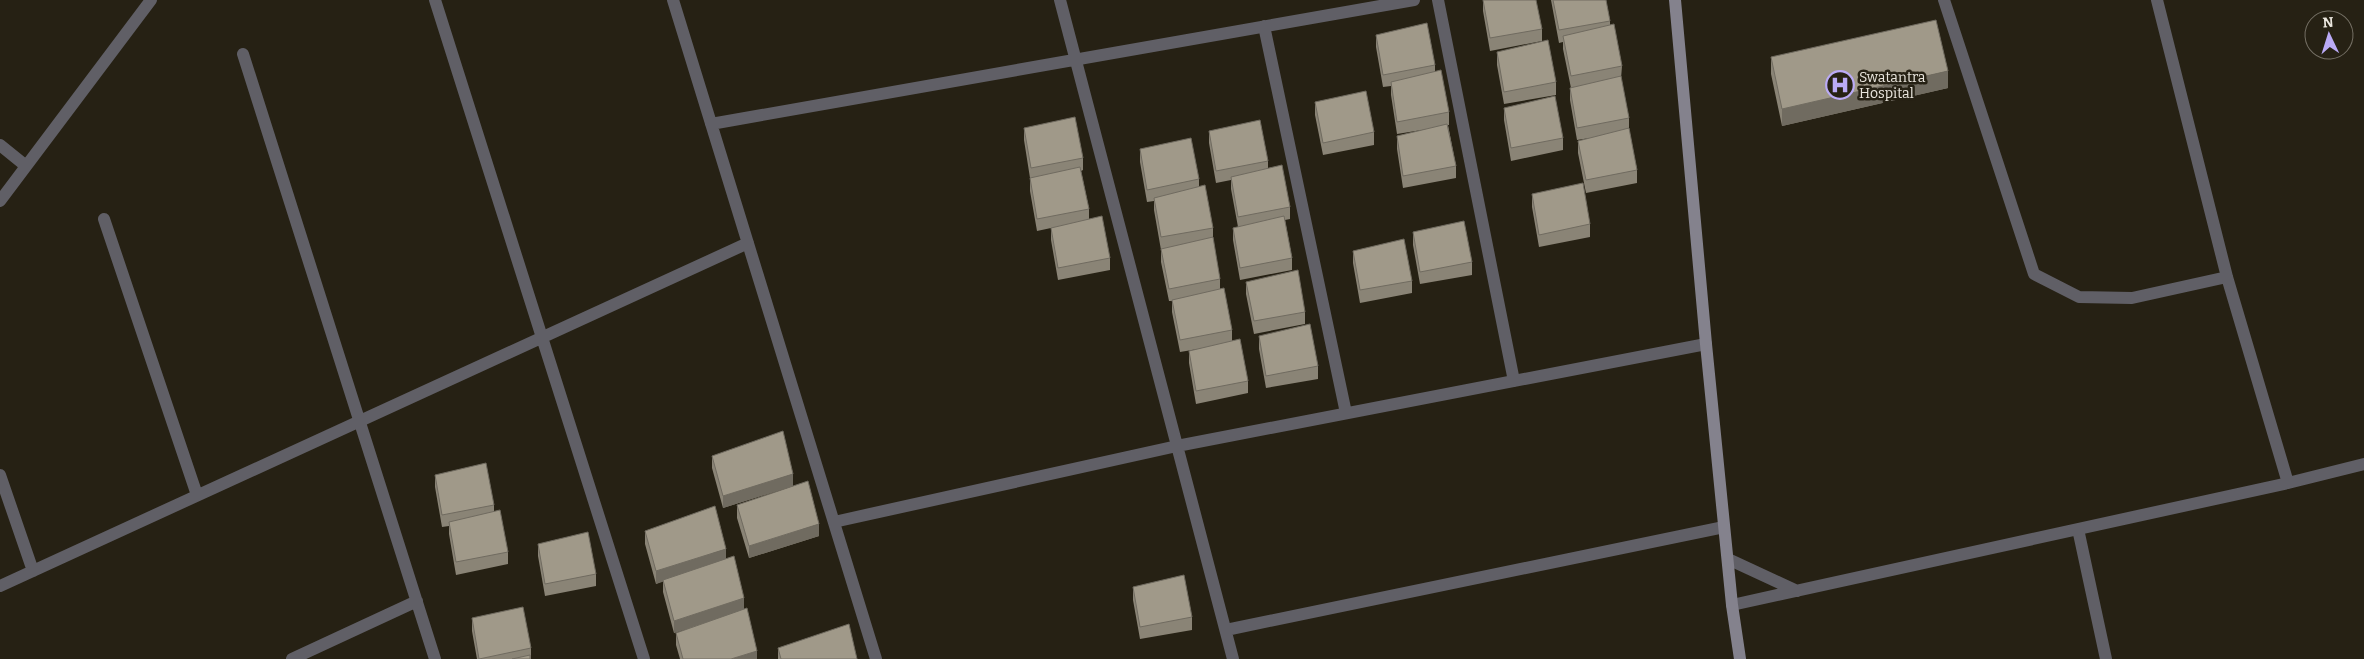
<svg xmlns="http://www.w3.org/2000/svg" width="2364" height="659" font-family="Bitter,serif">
<rect width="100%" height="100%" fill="#262114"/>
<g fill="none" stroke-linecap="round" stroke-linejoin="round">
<path stroke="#605f66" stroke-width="12" d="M435 0 644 659
M673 0 876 659
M1060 0 1233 659
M1438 0 1514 381
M1944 0 2034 274 2079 297 2132 298 2227 277
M2157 0 2227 277 2288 483
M1264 26 1346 413
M243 54 435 659
M711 124 1414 0
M0 145 26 166
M0 201 151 0
M104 219 197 495
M0 475 33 571
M834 522 1177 446 1706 344
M2078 529 2106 659
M1728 559 1797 591
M0 586 748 243
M1732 605 2288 483 2364 464
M1226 630 1724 527
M292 659 417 601"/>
<path stroke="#84828d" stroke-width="12" d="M1675 0 1706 344 1732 605 1740 659"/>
</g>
<path fill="#8a8476" d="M1483 0 1542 29V41L1490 51 1483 11Z
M1551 0H1606L1610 21V25L1622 66 1621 79 1629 118V129L1637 170V183L1586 193 1578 153V141L1590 138 1577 140 1570 100V88H1571L1563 49V42L1559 43Z
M1376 35 1435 65V72L1449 112V125H1448L1456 166V178L1403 188 1397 149V136L1428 129 1397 134 1391 95V86L1383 87 1376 47Z
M1497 52 1556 82V95L1504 104 1497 65Z
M1771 57 1948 88 1782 126 1771 74Z
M1315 102 1374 132V145L1323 155 1315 115Z
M1504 108 1563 138V150L1511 161 1504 120Z
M1024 128 1083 158V170L1081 171 1089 209V219L1110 258V270L1058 280 1051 240V228L1037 231 1030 191V178L1024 140Z
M1209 131 1268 161V169L1290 207V219L1285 220 1292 258V270L1240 280 1233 240V228L1238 227 1231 189V180L1216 183 1209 143Z
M1140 149 1199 179V187L1213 228V240L1220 279V289L1232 330V341L1248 381V393L1196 404 1189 363V351L1204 348 1180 352 1172 312V301H1169L1161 262V250L1154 210V201L1147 202 1140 162Z
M1532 194 1590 224V237L1539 247 1532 207Z
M1413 232 1472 262V275L1420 284 1413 245Z
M1353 251 1412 281V293L1360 303 1353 263Z
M1246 282 1305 312V324L1254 334 1246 294Z
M1259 336 1318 366V379L1266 388 1259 349Z
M712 456 793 486 723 508 712 468Z
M435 475 494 505V512L508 552V564L456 575 449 534V526L442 527 435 487Z
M737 505 819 536 749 558 737 518Z
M645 531 726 558 744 609 757 659H680L676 645V633L692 627 674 633 663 592V581L656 584 645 544Z
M538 544 596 574V586L545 596 538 556Z
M1133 587 1192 617V630L1140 639 1133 600Z
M472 618 531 648V659H477L472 631Z
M778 648 857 659H778Z"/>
<path fill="#706b60" d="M1948 71V88L1782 126V109Z
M793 474V486L723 508V496Z
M819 524V536L749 558V546Z
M726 549V561L656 584V571Z
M744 598V610L674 633V621Z
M757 651V659H731Z"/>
<path fill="#a09989" stroke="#706b60" d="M1483 0H1536L1542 29 1490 38Z
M1553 0H1606L1610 21 1559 30Z
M1936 20 1948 71 1782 109 1771 57Z
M1427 23 1435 65 1383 75 1376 35Z
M1614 24 1622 66 1571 76 1563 36Z
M1548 40 1556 82 1504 92 1497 52Z
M1441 70 1449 112 1397 122 1391 82Z
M1621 76 1629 118 1577 128 1570 88Z
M1366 91 1374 132 1323 143 1315 102Z
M1555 96 1563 138 1511 148 1504 108Z
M1075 117 1083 158 1031 168 1024 128Z
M1260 120 1268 161 1216 171 1209 131Z
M1447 124 1456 166 1403 176 1397 136Z
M1629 128 1637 170 1586 180 1578 141Z
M1191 138 1199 179 1147 190 1140 149Z
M1282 165 1290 207 1238 217 1231 177Z
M1080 167 1089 209 1037 219 1030 178Z
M1583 183 1590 224 1539 235 1532 194Z
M1205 185 1213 228 1161 237 1154 198Z
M1102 216 1110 258 1058 268 1051 228Z
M1284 216 1292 258 1240 268 1233 228Z
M1464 221 1472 262 1420 272 1413 232Z
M1213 237 1220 279 1169 289 1161 249Z
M1404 239 1412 281 1360 290 1353 251Z
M1298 270 1305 312 1254 321 1246 282Z
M1224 288 1232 330 1180 340 1172 300Z
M1310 324 1318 366 1266 376 1259 336Z
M1240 339 1248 381 1196 391 1189 351Z
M783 431 793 474 723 496 712 456Z
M486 463 494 505 442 515 435 475Z
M808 481 819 524 749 546 737 505Z
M715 506 726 549 656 571 645 531Z
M500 510 508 552 456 562 449 522Z
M588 532 596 574 545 584 538 544Z
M734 556 744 598 674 621 663 580Z
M1184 575 1192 617 1140 627 1133 587Z
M523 607 531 648 479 659 472 618Z
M747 608 757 651 731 659H683L676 633Z
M849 624 857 659H781L778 648Z
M530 655V659H512Z"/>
<defs>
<symbol id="hospital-ring" viewBox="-11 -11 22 22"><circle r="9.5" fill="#262114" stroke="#baaaf6" stroke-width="1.5"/><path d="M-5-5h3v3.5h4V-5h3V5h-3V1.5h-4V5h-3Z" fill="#baaaf6"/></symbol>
</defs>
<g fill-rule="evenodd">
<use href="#hospital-ring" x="1824" y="69" width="32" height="32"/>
</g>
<g text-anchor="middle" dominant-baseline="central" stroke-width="5" stroke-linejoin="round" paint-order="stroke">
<g font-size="14" fill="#ebe7df" stroke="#262114" text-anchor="start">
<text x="1859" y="77">Swatantra<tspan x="1859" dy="16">Hospital</tspan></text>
</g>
</g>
<g transform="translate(2329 35) rotate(356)"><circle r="24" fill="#262114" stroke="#757065"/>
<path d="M0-4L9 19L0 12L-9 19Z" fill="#baaaf6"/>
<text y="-8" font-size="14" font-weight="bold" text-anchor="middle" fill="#ebe7df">N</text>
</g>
</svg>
